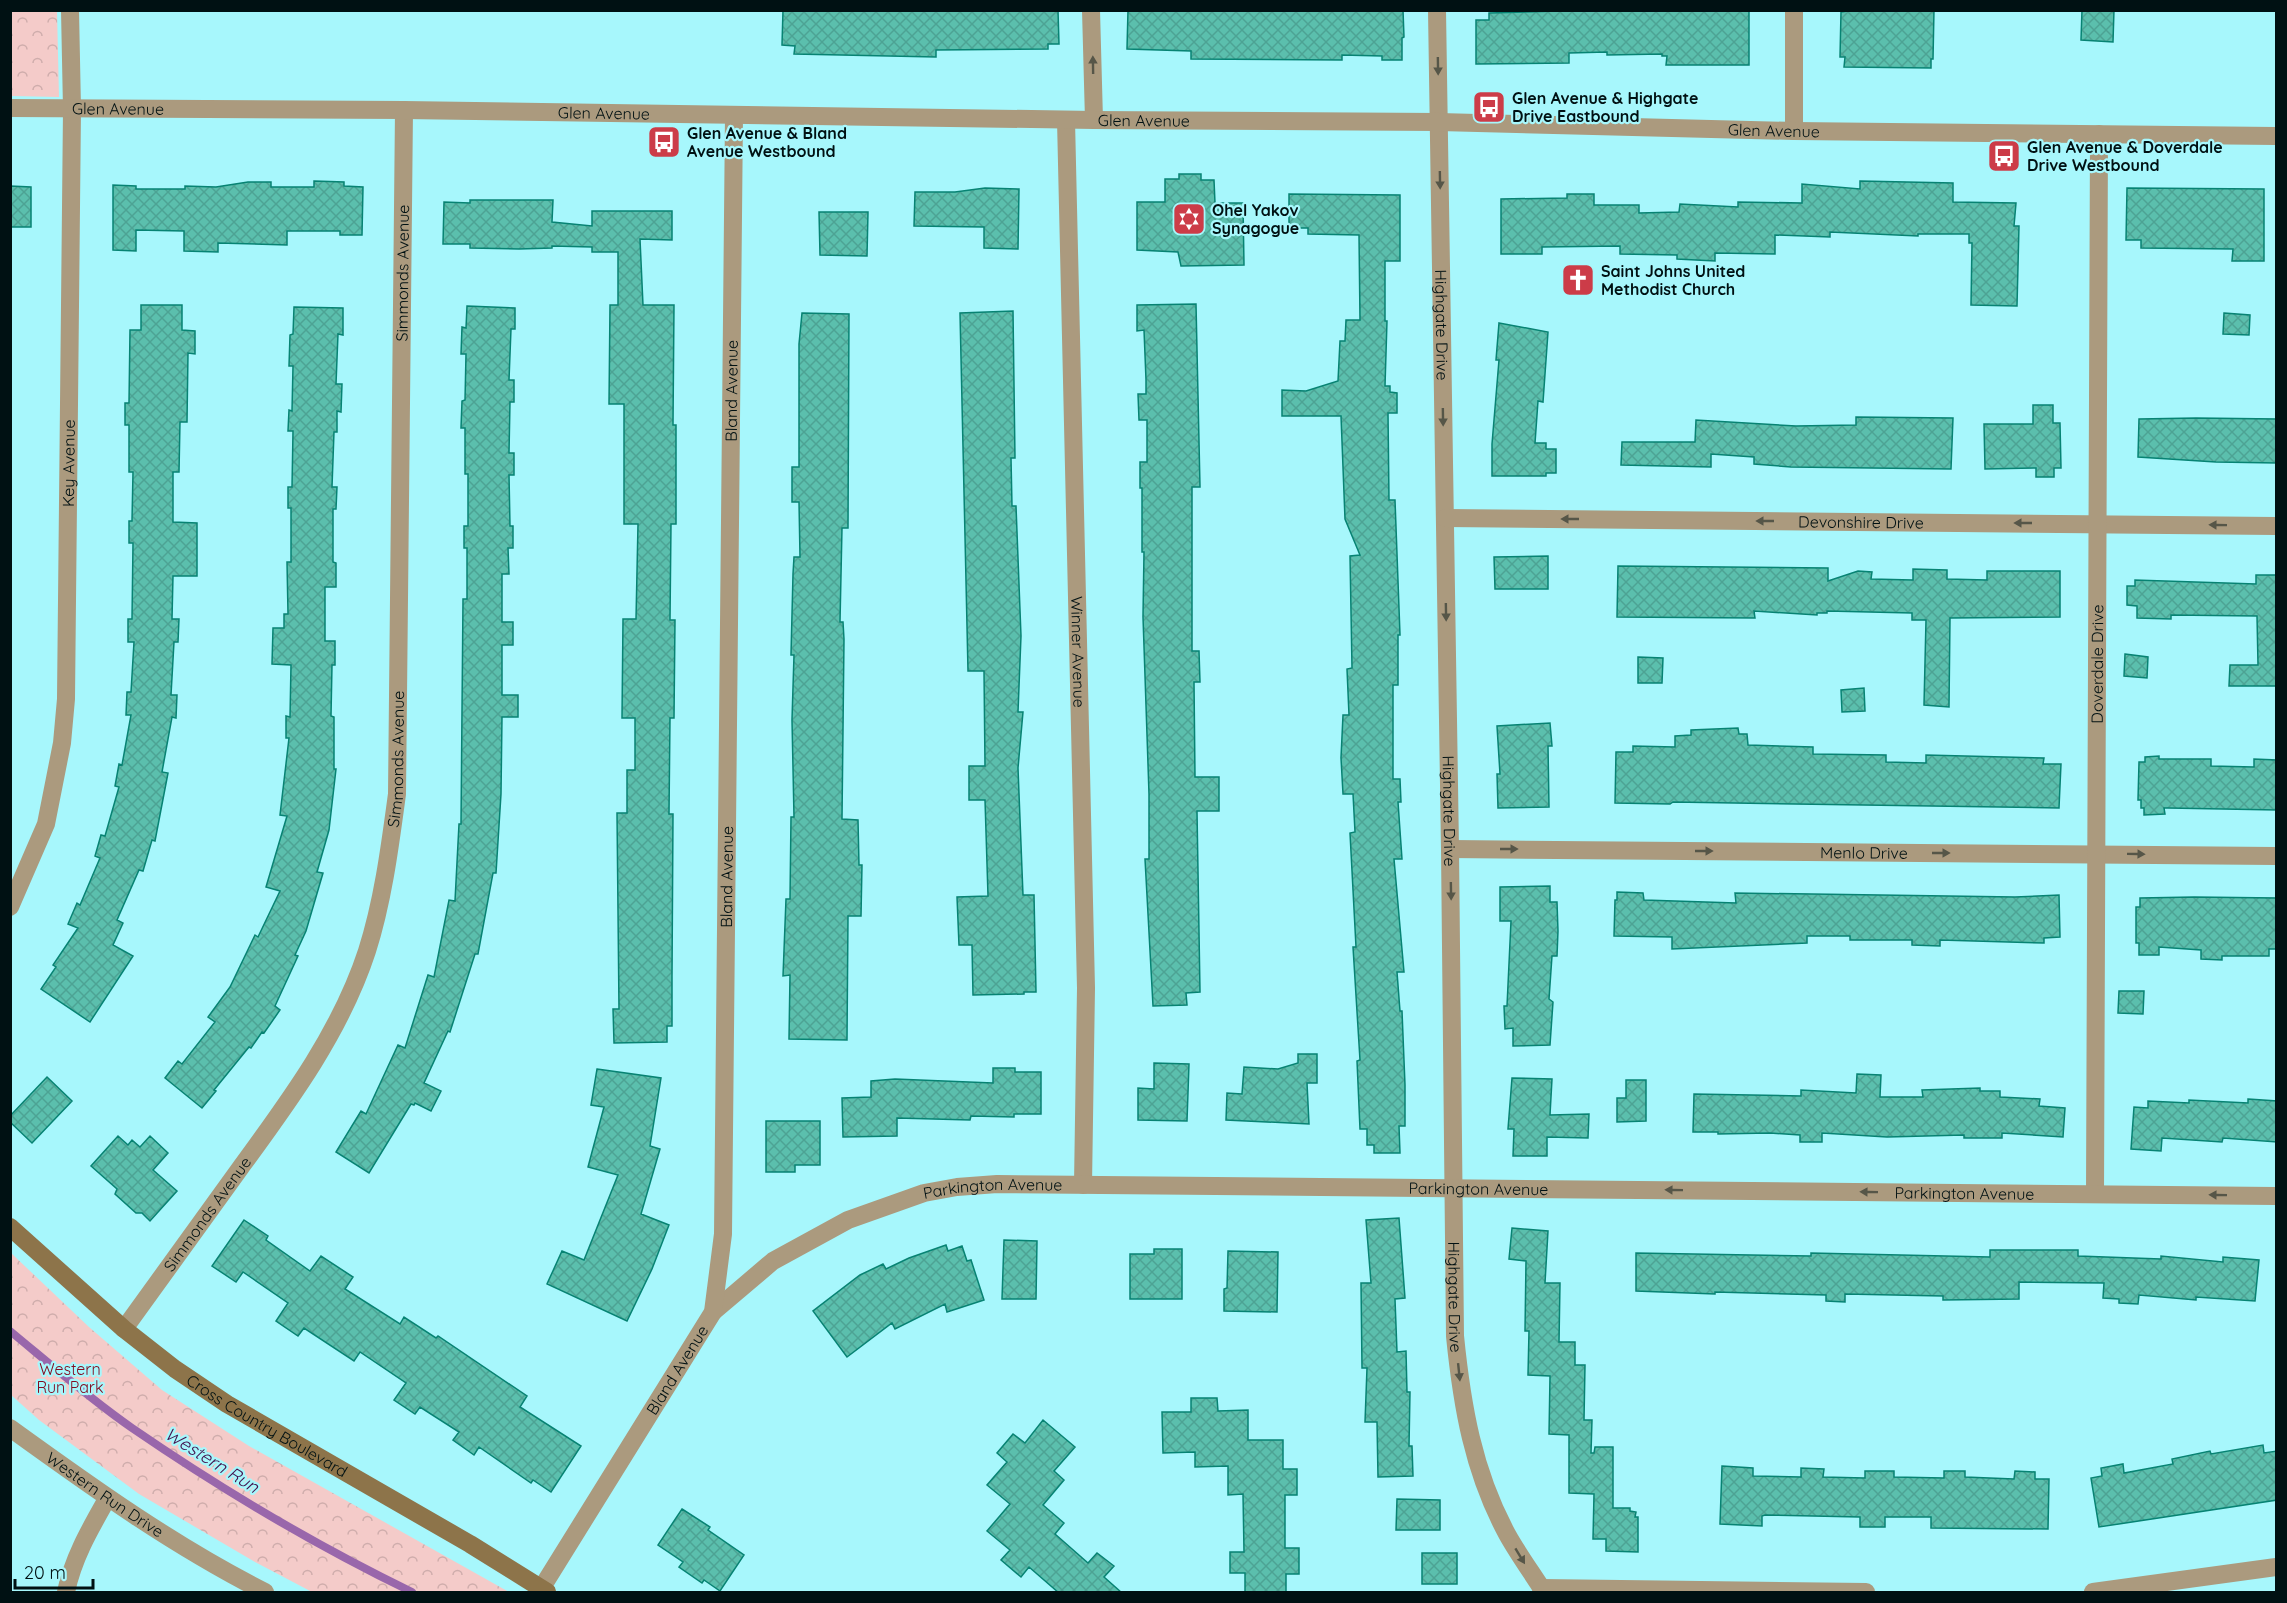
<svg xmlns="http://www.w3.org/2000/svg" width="2287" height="1603" font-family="Quicksand,sans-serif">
<defs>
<pattern id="park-crowns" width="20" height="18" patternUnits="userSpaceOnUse" patternTransform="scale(1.5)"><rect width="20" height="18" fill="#f4cbc9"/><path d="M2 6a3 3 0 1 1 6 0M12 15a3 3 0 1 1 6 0" fill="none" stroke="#cfadac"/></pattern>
<pattern id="building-cross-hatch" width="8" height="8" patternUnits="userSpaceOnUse" patternTransform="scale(1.5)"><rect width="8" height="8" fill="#5bbfad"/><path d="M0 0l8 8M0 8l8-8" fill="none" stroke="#4da394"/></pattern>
</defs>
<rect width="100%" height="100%" fill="#a7f7fc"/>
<path fill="url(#park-crowns)" d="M11 10 57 11 59 97 11 96Z
M10 1252 89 1327 162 1390 249 1446 509 1592H312L255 1562 139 1494 39 1420 11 1395Z"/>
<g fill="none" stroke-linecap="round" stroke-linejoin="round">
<path stroke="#9967ab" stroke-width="8" d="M10 1331C50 1364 90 1399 132 1428 221 1489 315 1545 412 1592"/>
</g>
<path fill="url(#building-cross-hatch)" stroke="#078373" stroke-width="1.5" d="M783 10H1058L1059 44H1048V49L936 50V57L794 54 795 46 782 45Z
M1128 10H1403L1404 37 1402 38V60H1382V56L1342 55V60L1191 59V51L1127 49Z
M1596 10H1749V65H1666L1667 56H1662V54L1607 55V52L1569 53V63L1476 64V20H1489V13Z
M1855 10H1934L1933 59H1931V68L1844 67 1845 57H1840L1841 12Z
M2082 10H2114L2113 42 2081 40Z
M1179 174H1201V180H1214L1215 203H1243L1244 265 1181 266 1178 252 1137 250V202H1165V179H1179Z
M314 181 344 182V186L363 187 362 235H340V231H287V245L218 243V252L184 251V231L136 230V251L113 250V185L136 186V189H185V186L216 187 248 182H271V187H314Z
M1860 181 1953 183V202L2016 203 2014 226H2019L2017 306 1971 305 1972 243H1969V234H1918V236L1830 232V237L1775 235V254L1715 253V261L1677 259V255L1620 254V246L1542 247V254H1501V199L1567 198V194H1594V205H1639V213L1679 212 1680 204 1738 207V202L1802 203V184L1860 189Z
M10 186 31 187V227H10Z
M985 188 1019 189 1018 249 984 248V227L914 226 915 192H955Z
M2127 188 2264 189V261H2232L2233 249 2141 248V240H2126Z
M1289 194 1400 195V261H1385V321H1387L1385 386H1390V392L1397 393V413H1388L1389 500H1395L1400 635H1398V685H1393V779H1400L1401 802H1398L1402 859H1394L1404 972H1397L1400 1011H1402L1405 1085V1126H1399L1400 1153H1374V1145H1367V1129H1360L1357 1061 1360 1060 1353 947H1356L1350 833 1355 832 1353 794H1343L1341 758 1343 715H1349L1347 669 1352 668 1350 556 1360 555 1345 519 1341 416H1282V390L1306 391 1338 381 1340 341H1345L1346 320H1360L1359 235 1308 234V228H1289Z
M470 200H553L552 222 592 226V211H672V240L640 239 643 305H674L673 425H676V524H671L670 620H675L674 718H670L669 814H673L672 977V1026H667V1042L614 1043 613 1009H619L617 813H627V770H635V718H622L623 619H636L638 524H624V404H609L610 305H618V252H592V247L552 246V248L519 249 470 248V244H443L444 202 470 203Z
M819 212H868L867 256 820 255Z
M1196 304 1200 487H1192V651H1199L1200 682H1194L1195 777H1219V811H1197L1200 992 1186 993 1187 1005 1153 1006 1145 859H1149V794L1143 617 1144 552H1142V488H1140V462H1147V420H1139L1138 394H1146V380L1144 330 1137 331V305Z
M141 305H182V330L195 331V354L188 353 187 422H180L179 472H173V522L197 523V576H173L172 619H179L178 642H174L171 695H177L176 718 172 717 162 772 168 773 155 841 152 840 143 871 139 870 117 920 123 923 113 945 133 956 90 1022 41 989 56 967 53 965 78 928 68 924 77 903 80 905 100 858 95 856 101 835 105 836 119 787 115 786 119 764 122 765 131 715H126L127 692H131L134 642H128V619H132L133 543H129V521H132L133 472H129V425H125V403H129L130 330H141Z
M467 306 515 308V329H511L509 380H514V402H510L509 453H514V475H509L510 526H513V548H508L509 574H502V622H513V645H502V695H518V717H502L501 794 496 873H493L478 954H475L450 1032 448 1031 424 1083 441 1091 431 1111 415 1103 414 1105 411 1104 369 1173 336 1152 361 1111 366 1114 398 1045 405 1048 428 975 434 977 449 900 455 901 459 824H461L463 599H467V548H464V526H468V474H465V428H461L462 401 465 400 466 354H461L462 327 466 328Z
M294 307 343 308V335L338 334 336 384H342L341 412 337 411V432H334L332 487H337L336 509H333V562L336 563V587H325V641H335V665H332L331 716 334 717V769H336L329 830 317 872 323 873 306 931 295 955 298 956 275 1006 280 1010 264 1033 262 1032 251 1048 249 1047 214 1090 216 1091 202 1108 165 1078 178 1061 182 1064 215 1022 208 1017 230 987 255 935 258 937 280 891 266 887 287 816 280 815 289 738H286V716L290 717 291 665 272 664 273 628H284V614H288L287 562H291V508H288V487H292L293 431H288L289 410 292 411 293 366H289L290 335 293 334Z
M1013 311 1015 458H1011L1012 506H1016L1021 636 1018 712H1023L1018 768 1020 819 1023 895H1034L1036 992H1024V994L973 995 972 945H959L957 897 988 896 985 800H969V766H985L984 671H968L960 313Z
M802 313 849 314 848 528H842L840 622H843L844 639 842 819 858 820 859 865H862L861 916H848L847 1040 789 1039 790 975 783 976 786 899H790L791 817H794L792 720 794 655H791L793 574 794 557H800L799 502H792V467H799V344Z
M2224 313 2250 315 2249 335 2223 334Z
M1499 323 1548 332 1543 402 1538 401 1535 443H1546V449H1556V473H1546V476H1492V444L1499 360H1496Z
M2033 405H2053V423H2060L2061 468H2054V477H2036V468L1985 469 1984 424H2033Z
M1856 417 1953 418 1951 469 1791 467 1754 464V457L1711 454V467L1621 465 1622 442H1695L1696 420 1796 426 1856 425Z
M2196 418 2277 419V463L2216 462 2138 457 2139 419Z
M1548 556V589H1495L1494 557Z
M1618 566 1828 568V581L1858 571 1872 572 1871 579 1913 580V569L1947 570V579L1987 580V571H2060V617L1950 618 1949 707 1924 705 1926 620H1912V613L1827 611V613H1817V615L1754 611 1755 618 1617 617Z
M2256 575H2277V686H2229L2230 665H2258L2257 616 2171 615V619L2137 618V606L2127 605V586H2135V580L2256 584Z
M2125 654 2148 657 2147 678 2124 676Z
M1638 657 1663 658 1662 683H1638Z
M1864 688 1865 711 1842 712 1841 690Z
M1550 723 1552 746H1548L1549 807 1498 808 1497 774H1500L1497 726Z
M1738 728 1739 734H1747L1748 745 1813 747V754L1886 755V762L1926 763V755L2044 758 2043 764H2061L2059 808 1673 802 1670 804 1615 803 1616 752H1633V746L1675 747V736L1691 735V730Z
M2159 756V759H2211V766L2254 767V759L2277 760V810L2168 808H2164L2165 814 2144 815V808H2141V800H2138L2139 762H2145V757Z
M1550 886V902H1557L1558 931 1557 956H1552L1549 999 1553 1002 1550 1045 1513 1046V1028L1505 1029 1504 1006H1507L1511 921H1500V887Z
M1617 892 1643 893 1644 900 1736 903 1735 893 2015 897 2059 895 2060 937 2044 938V943L1940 940V946L1912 945V940H1850V936H1807V943L1672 949V937L1614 936 1615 900H1617Z
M2194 897 2277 898V949H2269V956H2222V960L2201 959V950L2159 947V955H2139V943H2136V907H2140V898Z
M2119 991H2144L2143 1014 2118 1013Z
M1298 1054H1317V1083H1307L1309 1124 1226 1120 1227 1093 1242 1094 1244 1067 1278 1069 1298 1063Z
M1154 1063 1189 1064 1187 1121 1138 1120V1088L1154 1089Z
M993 1068H1015V1072H1041V1114H1014V1117L971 1116 970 1120 897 1118V1136L843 1137 842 1098 871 1097V1081L895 1079 993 1083Z
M597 1069 661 1078 650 1146 660 1149 641 1214 669 1225 652 1269 627 1321 547 1284 562 1251 584 1260 618 1175 588 1167 604 1107 591 1105Z
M1857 1074 1881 1075 1880 1097H1923L1922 1090 1980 1088V1091H2000V1097L2040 1099 2039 1106 2065 1108 2063 1137 2002 1133V1138H1964V1135L1887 1137 1822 1133V1142H1800V1135L1770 1133 1718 1134V1132H1693L1694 1094 1801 1096V1090L1856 1093Z
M47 1077 72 1101 32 1143 10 1122V1116Z
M1512 1078 1552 1079 1550 1115 1589 1114 1588 1138 1547 1137V1156H1513L1514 1129H1508Z
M1626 1080H1646V1121L1617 1122V1098H1626Z
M2248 1099 2277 1101V1142L2223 1138 2222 1142 2162 1138 2161 1151 2131 1149 2134 1107 2148 1108V1101L2189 1103V1100L2248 1103Z
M766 1121H820V1165H795V1172H766Z
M118 1136 128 1145 132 1140 140 1147 150 1136 168 1153 153 1170 177 1191 150 1221 142 1213H136L115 1194 117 1189 91 1166Z
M1399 1218 1405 1298 1395 1299 1397 1352 1406 1351 1407 1392H1410L1409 1446H1412L1413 1476 1378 1477 1377 1422H1365L1367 1368H1362L1361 1283H1371L1366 1220Z
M244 1220 268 1236 266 1240 310 1271 321 1256 353 1277 345 1289 400 1324 404 1317 436 1338 438 1336 527 1396 520 1407 581 1446 551 1492 533 1480 531 1483 479 1447 474 1455 453 1440 459 1432 420 1407 415 1414 394 1400 406 1383 360 1352 354 1361 304 1328 298 1336 276 1321 288 1303 243 1272 236 1282 212 1266Z
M1512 1228 1548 1231 1545 1283H1560L1559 1342H1575V1365H1585L1584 1420H1592L1591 1453H1594L1595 1447H1613V1508H1630V1511L1636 1512 1635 1517H1638V1552L1606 1551V1539H1593L1594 1494 1569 1493V1435L1549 1434 1550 1376 1528 1375 1529 1331H1525L1526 1261 1509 1259Z
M1004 1240 1037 1241 1036 1299H1002Z
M946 1245 948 1251 962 1246 967 1261 971 1260 984 1300 947 1312 945 1304 895 1329 892 1323 847 1357 813 1311 860 1275 883 1264 886 1269 909 1258Z
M1154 1249H1182V1299H1130V1254H1154Z
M1990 1250H2078V1256L2161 1259V1256L2223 1262V1257L2259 1260 2255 1301 2196 1297V1300L2139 1295 2138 1304 2119 1303V1299L2103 1298 2104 1283 2019 1282V1299L1943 1300V1296L1845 1294V1302L1826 1301V1295L1715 1292V1294L1636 1291V1253L1811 1256V1253L1990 1257Z
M1228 1251 1278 1252 1277 1312 1224 1311V1289L1227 1288Z
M1191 1398H1217L1218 1411 1248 1410V1440H1283V1469H1297V1495H1285V1548H1299V1574H1286V1593H1245V1573H1230V1552H1244L1243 1494 1228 1495V1466L1195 1467V1452L1163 1453 1162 1412H1191Z
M1043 1420 1075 1447 1054 1471 1064 1480 1043 1505 1064 1523 1055 1534 1088 1563 1097 1553 1114 1566 1104 1577 1122 1593H1059L1029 1567 1021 1577 1001 1560 1010 1550 987 1531 1010 1504 987 1485 1007 1462 997 1453 1013 1434 1025 1443Z
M2263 1445 2264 1453 2277 1451V1500L2099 1527 2091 1478 2102 1476 2101 1468 2123 1464 2124 1473 2173 1464 2172 1459 2210 1451 2211 1454Z
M1722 1466 1753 1468V1476L1801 1477V1468L1824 1469 1823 1477 1865 1478V1471H1894V1477L1944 1478V1471H1965V1477L2014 1479 2015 1471 2035 1472V1479H2049L2048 1529 1931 1528V1517H1885V1527H1860V1517L1765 1515 1762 1516V1526L1720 1524Z
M1397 1499 1440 1500V1530H1396Z
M682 1509 710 1527 708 1530 744 1555 720 1591 704 1580 702 1583 679 1567 683 1562 658 1545Z
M1422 1553H1457V1584H1422Z"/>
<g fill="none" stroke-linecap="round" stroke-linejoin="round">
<g stroke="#ab9a7e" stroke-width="18">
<path d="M1091 10 1094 120"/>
<path id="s1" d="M1437 10 1450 849 1455 1336C1462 1406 1473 1471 1507 1534 1518 1554 1532 1573 1544 1592"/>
<path d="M1794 10V131"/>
<path id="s2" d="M1066 120 1086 988 1083 1185"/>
<path id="s3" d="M1445 518 2276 526"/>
<path id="s4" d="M1450 849 2276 856"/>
<path id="s5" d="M10 907 46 824 62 743 66 699 72 109 70 10"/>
<path id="s6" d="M2095 1194 2099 134"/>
<path id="s7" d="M713 1312 773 1261 848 1220 924 1193 957 1187 997 1184 2276 1196"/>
<path id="s8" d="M124 1329C163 1275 202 1221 241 1167 290 1100 341 1031 367 951 383 901 390 846 397 794L404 110"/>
<path id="s9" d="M10 1428C93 1488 174 1546 265 1592"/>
<path d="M1541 1588 1866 1592"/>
<path id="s10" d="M541 1589 713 1312 723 1234 734 115"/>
<path d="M66 1592C73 1558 90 1529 107 1499"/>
<path d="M2093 1592 2276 1567"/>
</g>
<path stroke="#ab9a7e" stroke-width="18" id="s11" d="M10 108 404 110 1094 120 1439 122 1794 131 2276 136"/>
<path stroke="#8d744a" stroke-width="18" id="s12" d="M10 1227 124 1329 175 1369 227 1404 470 1544 547 1592"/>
</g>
<defs><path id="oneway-solid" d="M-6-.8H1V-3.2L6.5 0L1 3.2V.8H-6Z" transform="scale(1.5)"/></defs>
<g fill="#565648">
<use href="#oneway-solid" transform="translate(1093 65) rotate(-91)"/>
<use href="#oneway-solid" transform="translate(1438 66) rotate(89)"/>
<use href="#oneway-solid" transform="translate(1440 180) rotate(89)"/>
<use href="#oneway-solid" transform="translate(1443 417) rotate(89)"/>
<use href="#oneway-solid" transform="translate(1570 519) rotate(-180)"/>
<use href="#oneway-solid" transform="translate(1765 521) rotate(-180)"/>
<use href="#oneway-solid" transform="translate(2023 523) rotate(-180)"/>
<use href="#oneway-solid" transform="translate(2218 525) rotate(-179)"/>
<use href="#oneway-solid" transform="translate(1446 612) rotate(89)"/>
<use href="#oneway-solid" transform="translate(1509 849)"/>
<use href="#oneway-solid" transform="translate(1704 851)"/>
<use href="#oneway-solid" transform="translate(1941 853)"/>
<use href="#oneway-solid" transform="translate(2136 854) rotate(1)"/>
<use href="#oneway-solid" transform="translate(1451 891) rotate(89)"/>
<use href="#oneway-solid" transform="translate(1674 1190) rotate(-179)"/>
<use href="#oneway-solid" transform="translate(1869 1192) rotate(-179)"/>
<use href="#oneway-solid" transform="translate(2218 1195) rotate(-179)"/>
<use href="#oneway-solid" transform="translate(1459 1372) rotate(84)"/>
<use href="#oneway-solid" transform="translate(1520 1556) rotate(59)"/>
</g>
<defs>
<symbol id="bus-square" viewBox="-11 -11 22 22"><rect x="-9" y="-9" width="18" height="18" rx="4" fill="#cc3c48" stroke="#a7f7fc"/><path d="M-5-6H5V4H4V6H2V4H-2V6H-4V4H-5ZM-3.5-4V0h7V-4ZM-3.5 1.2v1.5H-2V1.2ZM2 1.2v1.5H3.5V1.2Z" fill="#fff"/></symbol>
<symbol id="synagogue-square" viewBox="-11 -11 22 22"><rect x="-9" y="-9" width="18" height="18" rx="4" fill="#cc3c48" stroke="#a7f7fc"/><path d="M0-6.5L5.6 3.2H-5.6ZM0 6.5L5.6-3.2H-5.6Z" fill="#fff"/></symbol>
<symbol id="church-square" viewBox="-11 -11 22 22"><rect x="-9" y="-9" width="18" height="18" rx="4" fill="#cc3c48" stroke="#a7f7fc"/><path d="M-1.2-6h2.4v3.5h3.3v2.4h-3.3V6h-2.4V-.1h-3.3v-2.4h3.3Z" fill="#fff"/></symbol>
</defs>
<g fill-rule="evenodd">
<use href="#bus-square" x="1470" y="88" width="38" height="38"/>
<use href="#bus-square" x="645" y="123" width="38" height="38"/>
<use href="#bus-square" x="1985" y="137" width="38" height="38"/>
<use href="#synagogue-square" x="1170" y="200" width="38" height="38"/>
<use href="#church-square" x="1559" y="261" width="38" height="38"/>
</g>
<g text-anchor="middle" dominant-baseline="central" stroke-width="4.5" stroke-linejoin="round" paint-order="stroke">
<g font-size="16" font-weight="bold" fill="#001113" stroke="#a7f7fc" text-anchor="start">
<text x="1512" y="98">Glen Avenue &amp; Highgate<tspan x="1512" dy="18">Drive Eastbound</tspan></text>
<text x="687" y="133">Glen Avenue &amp; Bland<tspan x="687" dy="18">Avenue Westbound</tspan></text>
<text x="2027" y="147">Glen Avenue &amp; Doverdale<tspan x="2027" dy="18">Drive Westbound</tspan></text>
<text x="1212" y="210">Ohel Yakov<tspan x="1212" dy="18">Synagogue</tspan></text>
<text x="1601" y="271">Saint Johns United<tspan x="1601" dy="18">Methodist Church</tspan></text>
</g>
<g font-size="16" fill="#001113" stroke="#a7f7fc">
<text stroke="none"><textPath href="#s11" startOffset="108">Glen Avenue</textPath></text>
<text stroke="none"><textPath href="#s11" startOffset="594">Glen Avenue</textPath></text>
<text stroke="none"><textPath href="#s11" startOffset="1134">Glen Avenue</textPath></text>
<text stroke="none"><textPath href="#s11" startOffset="1764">Glen Avenue</textPath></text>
<text stroke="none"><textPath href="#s8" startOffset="1132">Simmonds Avenue</textPath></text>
<text stroke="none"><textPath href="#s1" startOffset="315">Highgate Drive</textPath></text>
<text stroke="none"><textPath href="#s10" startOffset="1248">Bland Avenue</textPath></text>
<text stroke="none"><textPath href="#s5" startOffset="453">Key Avenue</textPath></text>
<text stroke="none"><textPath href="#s3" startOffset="416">Devonshire Drive</textPath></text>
<text stroke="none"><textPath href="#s2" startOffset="532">Winner Avenue</textPath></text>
<text stroke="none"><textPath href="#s6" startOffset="530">Doverdale Drive</textPath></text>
<text stroke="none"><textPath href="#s8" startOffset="646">Simmonds Avenue</textPath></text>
<text stroke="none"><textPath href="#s1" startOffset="801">Highgate Drive</textPath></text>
<text stroke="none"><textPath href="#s4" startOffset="414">Menlo Drive</textPath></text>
<text stroke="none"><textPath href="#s10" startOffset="762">Bland Avenue</textPath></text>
<text stroke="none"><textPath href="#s7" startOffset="800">Parkington Avenue</textPath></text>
<text stroke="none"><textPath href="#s7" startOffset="314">Parkington Avenue</textPath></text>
<text stroke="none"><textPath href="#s7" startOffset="1286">Parkington Avenue</textPath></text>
<text stroke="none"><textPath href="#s8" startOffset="142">Simmonds Avenue</textPath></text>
<text stroke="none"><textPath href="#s1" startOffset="1287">Highgate Drive</textPath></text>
<text stroke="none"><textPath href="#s10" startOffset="258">Bland Avenue</textPath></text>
<text stroke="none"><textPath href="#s12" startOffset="326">Cross Country Boulevard</textPath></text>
<text stroke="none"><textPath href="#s9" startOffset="116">Western Run Drive</textPath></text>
</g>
<g font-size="16" fill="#830d21" stroke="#a7f7fc">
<text x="70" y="1369">Western<tspan x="70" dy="18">Run Park</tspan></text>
</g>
<g font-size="18" font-style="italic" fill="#43124d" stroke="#a7f7fc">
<text transform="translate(212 1460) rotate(32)">Western Run</text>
</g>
</g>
<rect width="2287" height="1603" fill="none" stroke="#001113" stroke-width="24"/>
<path d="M15 1579v9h78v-9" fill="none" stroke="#001113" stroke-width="3"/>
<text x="24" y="1579" font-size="18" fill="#001113" stroke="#a7f7fc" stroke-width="4.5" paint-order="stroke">20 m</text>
</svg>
